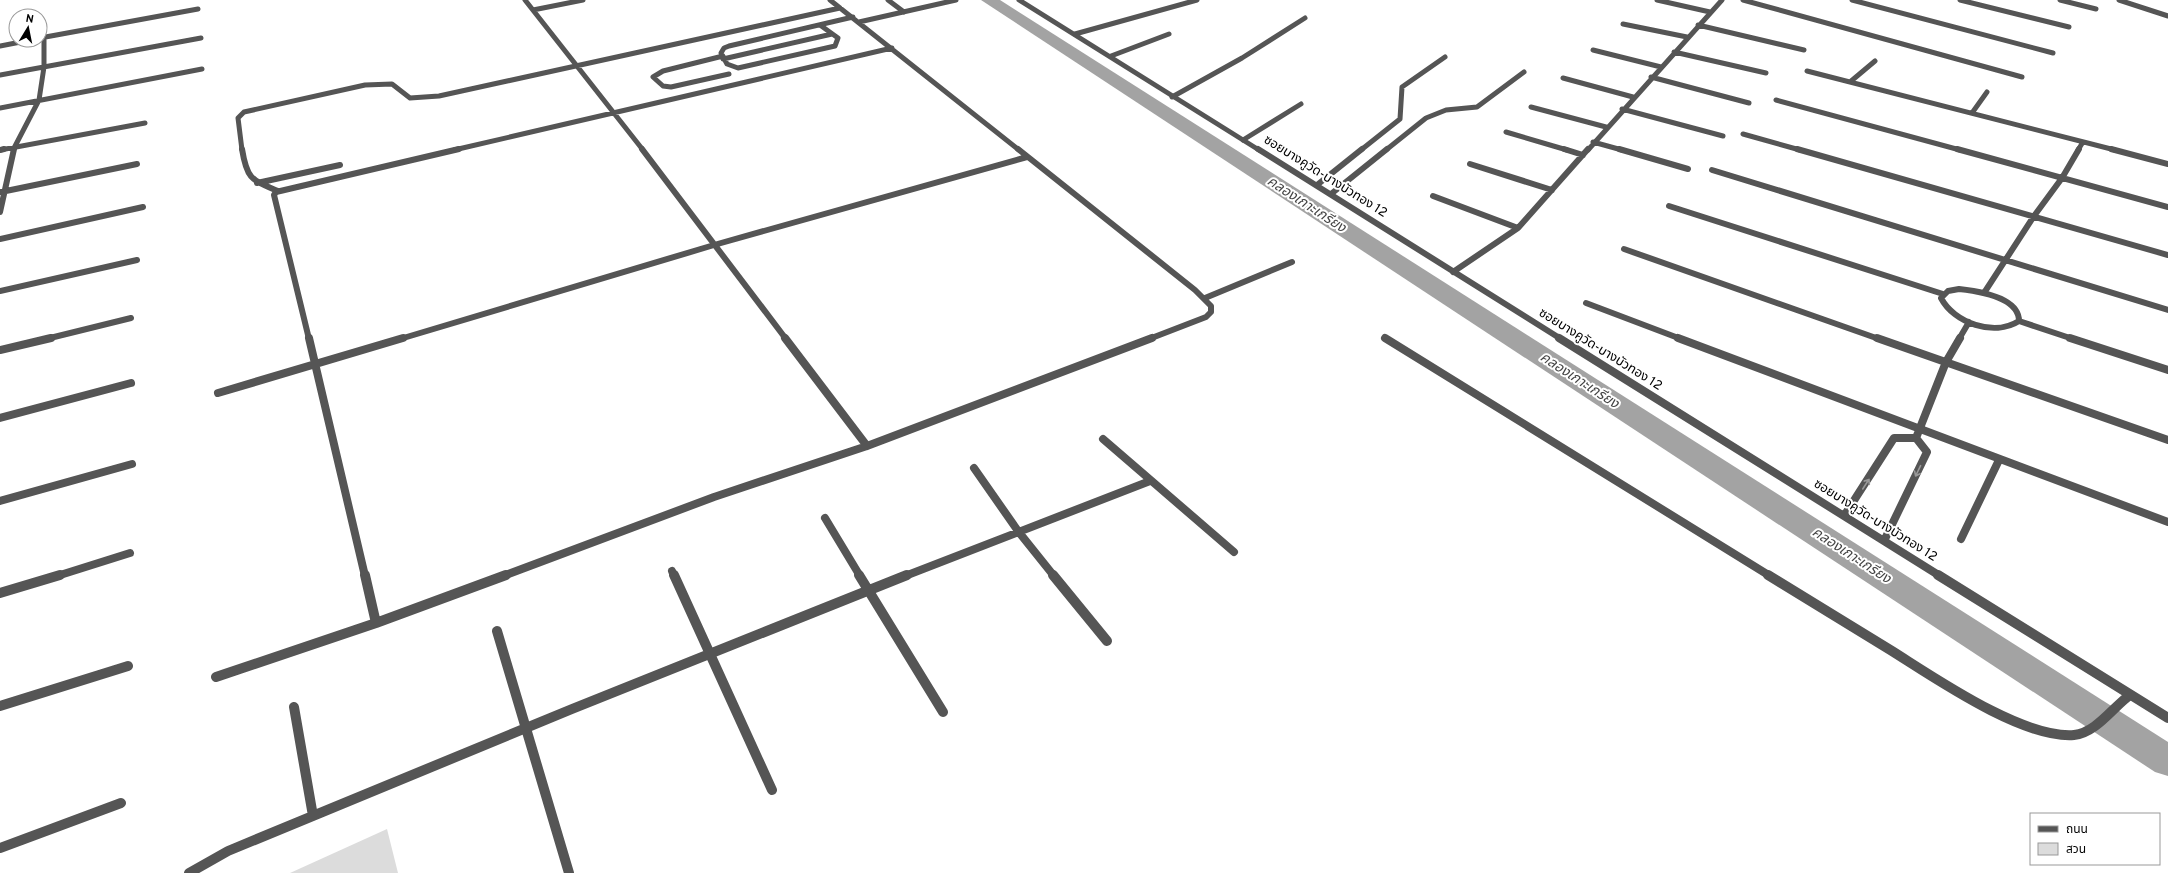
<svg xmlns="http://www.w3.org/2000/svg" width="2168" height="873" font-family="Overpass,'Noto Sans Thai',sans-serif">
<rect width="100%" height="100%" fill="#fff"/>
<path fill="#dcdcdc" d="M387 829 398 873H290Z"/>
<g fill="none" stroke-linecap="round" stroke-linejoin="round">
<path fill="#a3a3a3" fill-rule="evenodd" d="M981 0H1000L2168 742V776L2155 772Z"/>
<path stroke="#555" stroke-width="5" d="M525 0 643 150
M830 0 1019 150
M888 0 904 12
M533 10 583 0
M859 22 956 0
M820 25 838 38 835 46 738 68 727 64 721 53 724 48 729 46 853 17
M1075 34 1197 0
M723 56 663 71 653 77 663 86 671 87 729 74
M1111 56 1169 34
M723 59 832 34
M1172 97 1242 58 1305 18
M1243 140 1301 104
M242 150 238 118 244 112 365 85 392 84 410 98 439 96 840 8
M454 150 892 48
M1361 150 1400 119 1402 87 1445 57
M1386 150 1426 118 1446 110 1477 107 1524 72"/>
<path stroke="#555" stroke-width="6" d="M242 149C247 180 252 180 278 191
M642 149 786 339
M1018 149 1195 290 1211 306V312L1206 317 1149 339
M257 183 340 165
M1317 185 1362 149
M1331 194 1387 149
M1205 298 1292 262
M309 339 274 195 276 192 459 149
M400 339 714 245 1027 157"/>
<path stroke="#555" stroke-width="8" d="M309 338 365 576
M785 338 867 446
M1385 338 1770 576
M218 393 403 338
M503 576 714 497 867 446 1152 338"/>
<path stroke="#555" stroke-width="10" d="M365 575 376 623
M1768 575C1809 600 1851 626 1892 651 1935 678 2023 739 2074 735 2096 733 2113 707 2130 695
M216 677 376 623 506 575"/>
<path stroke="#555" stroke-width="5" d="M1019 0 1259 150
M1657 0 1710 12
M1743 0 2022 77
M1852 0 2053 53
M1960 0 2069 27
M2060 0 2096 9
M2119 0 2168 16
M1623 24 1687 37
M1698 25 1804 50
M40 38 198 9
M0 46 31 40
M1593 50 1661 67
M1674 52 1766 73
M1807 71 2115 150
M0 75 201 38
M1651 77 1749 103
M1563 78 1633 97
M1850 82 1875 61
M1776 100 1960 150
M1531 107 1606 127
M0 108 202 69
M1622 109 1723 136
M1972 113 1987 92
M1506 132 1567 150
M1743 134 1800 150
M1593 142 1622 150
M0 150 145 123
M13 150 39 100 44 67V38
M1588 150 1722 0
M2078 150 2083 142"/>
<path stroke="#555" stroke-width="6" d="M1258 149 1561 339
M1564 149 1583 155
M1619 149 1688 169
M1797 149 2168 255
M1957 149 2168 207
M2111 149 2168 164
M0 150 4 149
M1470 164 1552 190
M1712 170 2168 310
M1 192 137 164
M1433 196 1518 228
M1669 206 1943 294
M0 212 14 149
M0 239 143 207
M1624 249 1879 339
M1453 272 1518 228 1588 149
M1959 289C1977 291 2019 297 2019 321 1994 337 1954 323 1941 298L1948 291Z
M0 291 137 260
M1984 293 2034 216 2062 178 2079 149
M1586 303 1681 339
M2019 321 2073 339
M46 339 131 318
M1959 339 1969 322"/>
<path stroke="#555" stroke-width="8" d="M1559 338 1940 576
M1678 338 2168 522
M1877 338 2168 440
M2070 338 2168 370
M0 350 51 338
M0 418 131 383
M1916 438 1946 362 1960 338
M1103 439 1234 552
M974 468 1018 531 1054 576
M0 501 132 464
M1844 516 1894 438H1916
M825 518 860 576
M1961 539 1999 460
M1884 541 1927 452 1916 438
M672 571 674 576
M57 576 130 553
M905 576 1150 481"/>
<path stroke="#555" stroke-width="10" d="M674 575 772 790
M859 575 943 712
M1053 575 1107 641
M1938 575 2168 718
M0 593 60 575
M497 631 569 873
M0 706 128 666
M294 707 313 816
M0 848 121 803
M189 873 228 851 572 709 907 575"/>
</g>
<defs><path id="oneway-shaft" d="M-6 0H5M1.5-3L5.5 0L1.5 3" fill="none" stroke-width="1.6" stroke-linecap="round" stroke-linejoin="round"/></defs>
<g stroke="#999">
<use href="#oneway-shaft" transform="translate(1918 471) rotate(116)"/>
<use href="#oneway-shaft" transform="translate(1866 484) rotate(-57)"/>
</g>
<g text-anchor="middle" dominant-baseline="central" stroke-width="4" stroke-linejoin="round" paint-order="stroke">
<g font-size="13" fill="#000" stroke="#fff">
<text transform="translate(1325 177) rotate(32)">ซอยบางคูวัด-บางบัวทอง 12</text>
<text transform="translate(1600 350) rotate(32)">ซอยบางคูวัด-บางบัวทอง 12</text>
<text transform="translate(1875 521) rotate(32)">ซอยบางคูวัด-บางบัวทอง 12</text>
</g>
<g font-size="14" font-style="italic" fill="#444" stroke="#fff">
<text transform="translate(1306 205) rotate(33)">คลองเกาะเกรียง</text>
<text transform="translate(1579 381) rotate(33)">คลองเกาะเกรียง</text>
<text transform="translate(1851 556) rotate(33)">คลองเกาะเกรียง</text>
</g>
</g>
<rect x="2030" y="813" width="130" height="52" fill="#ffffff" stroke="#999999"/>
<rect x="2038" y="826" width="20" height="6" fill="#555555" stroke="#999999"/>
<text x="2066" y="833" font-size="12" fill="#000000">ถนน</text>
<rect x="2038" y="843" width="20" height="12" fill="#dcdcdc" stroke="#999999"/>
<text x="2066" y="853" font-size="12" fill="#000000">สวน</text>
<g transform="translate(28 28) rotate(10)"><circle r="19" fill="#ffffff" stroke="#999999"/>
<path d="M0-3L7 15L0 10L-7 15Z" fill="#000000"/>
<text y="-6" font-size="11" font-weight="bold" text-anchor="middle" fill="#000000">N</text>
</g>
</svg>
